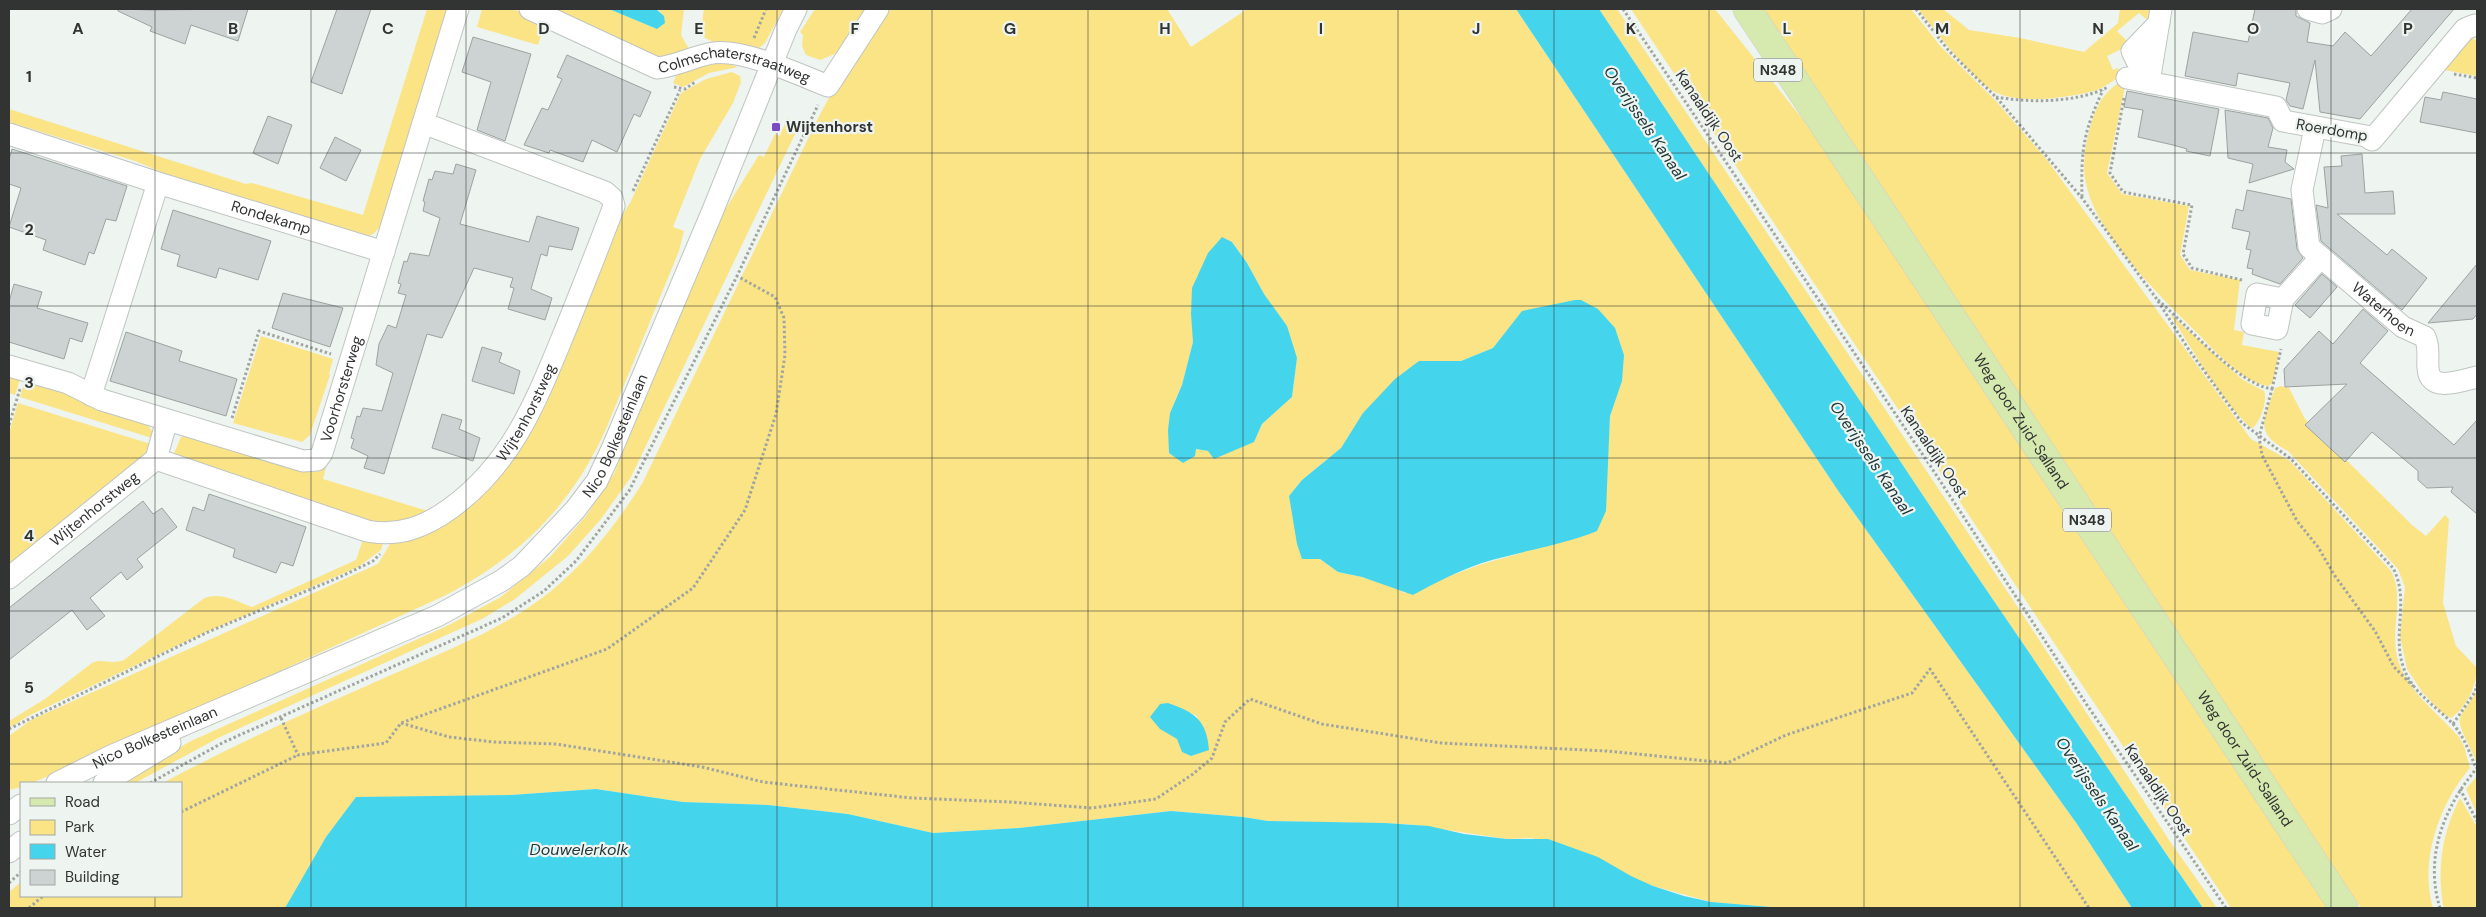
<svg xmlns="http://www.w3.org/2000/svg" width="2486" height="917" font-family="'DM Sans',sans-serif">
<rect width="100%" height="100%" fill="#eef4ef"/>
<path fill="#fbe486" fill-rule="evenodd" d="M427 9H447L382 225 373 234 367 237 178 179 135 161 9 122V109L246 184 252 183 363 215Z
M482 9H513L545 23 538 45 477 27Z
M550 9H609L657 29 660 11 656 9H684L681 35 689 49 667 62Z
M704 9H783L765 43 758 49 715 43 705 38 701 30Z
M815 9H870L837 53 820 60 806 55 802 46 803 35 800 32Z
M886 9H1167L1191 47 1247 9H1516L1839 492 2077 824 2132 908H1784L1711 902 1653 886 1532 838 1507 839 1407 824 1268 821 1243 817 1171 811 1019 828 933 833 848 814 768 805 683 802 596 789 511 795 356 798 326 837 285 908H9V892L21 882V896H181V783H163C237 743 314 709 391 675 446 651 504 629 551 591 589 560 617 523 643 482L816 122 832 92ZM1232 242 1247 263 1297 358 1292 397 1262 424 1254 442 1208 451 1196 449 1170 413 1182 385 1193 342ZM1523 311 1613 404 1610 416 1607 471 1521 553 1482 564 1404 593 1397 588 1362 577 1338 572 1320 559 1293 516 1289 496 1302 480 1341 448 1352 431 1419 361H1461L1493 348ZM1168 703 1197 716 1202 751 1191 756 1182 752Z
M1599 9H1617L2021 612 2171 843 2217 908H2203L1966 560Z
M1631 9H1715L1816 136 2330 908H2231Z
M1762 9H1911L1941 47 1995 100 2047 160 2251 439 2290 461 2391 571C2404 596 2392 624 2396 651 2401 687 2436 711 2459 737L2464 746 2470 768C2439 804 2419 862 2433 908H2361Z
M1918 9H1943L1969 30 2020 38 2084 52 2118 23 2120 9H2155L2151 23 2139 13 2117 31 2128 42 2122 49 2107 56 2113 70 2118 68 2121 76C2112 81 2104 88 2094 91 2067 98 2017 105 1993 91 1969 76 1936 31 1918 9Z
M2471 37 2477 41V76L2439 69Z
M723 62 738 67 709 73 683 87 673 83 676 76 702 64Z
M732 72 740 76 741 82 733 103 700 159 673 227 684 231 679 251 606 429C570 508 520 556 444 596L70 767 32 783H21V787L9 790V736L31 720 378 564 390 544 423 536 457 514 503 472 621 217 630 203 681 93 706 79Z
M2120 82H2126L2107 173 2122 194 2189 206 2180 255 2190 270 2240 280 2234 330 2244 332 2242 345 2279 352 2273 382 2269 386C2241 383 2211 346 2191 327 2157 293 2099 236 2087 188 2082 170 2084 150 2089 132 2094 111 2102 93 2120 82Z
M787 118 799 124 796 132 631 477 601 519 568 556 515 599 482 619 220 737 135 783H117L191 741 449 625 501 597 550 557 586 516 614 474 723 213 759 155 764 157 775 134 780 136Z
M2170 314 2243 380 2264 391C2268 401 2260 422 2252 429 2223 403 2191 348 2170 314Z
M261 336 333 359 329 374 330 375 310 435 302 442 233 423Z
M9 375 20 379 15 395 9 393Z
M25 380 66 393 146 423 152 431 155 439 20 397Z
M2281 386 2289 388 2305 419 2412 525 2426 536 2445 515 2449 519 2443 603 2456 646 2477 668C2477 685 2466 708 2451 718L2442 713 2423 693 2407 669 2400 636 2405 587 2398 569 2288 451C2254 433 2263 421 2275 388Z
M18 403 154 445 148 459 15 564 9 562V433Z
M189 435 312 472 321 471 327 464 323 479 431 512 386 526 173 456 181 437Z
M364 537 383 543 381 550 358 567 204 633 30 715 9 728V721L45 699 92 663C101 658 112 665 124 660L203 599C218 591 236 601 252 607L356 560Z
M2477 690V761L2476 762C2473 750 2457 727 2460 718 2464 708 2473 700 2477 690Z
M2477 776V814L2466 789Z
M2460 798 2477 827V908H2444L2443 905C2437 867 2442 833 2460 798Z"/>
<path fill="#44d5ed" d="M609 9H656L664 16 665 23 657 29Z
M1516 9H1599L1966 560 2203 908H2132L2077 824 1839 492Z
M1222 237 1232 242 1247 263 1264 294 1287 326 1297 358 1292 397 1262 424 1254 442 1214 459 1208 451 1196 449 1195 456 1183 463 1169 453 1168 430 1170 413 1182 385 1193 342 1191 314 1192 288 1208 253Z
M1575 300H1581L1598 309 1615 328 1624 355 1622 381 1610 416 1606 511 1597 531C1560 546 1520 551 1482 563 1458 571 1435 583 1413 595L1362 577 1338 572 1320 559H1302L1297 544 1289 496 1302 480 1341 448 1363 413 1395 379 1419 361H1461L1493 348 1522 311Z
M1168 703C1195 712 1207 721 1209 750L1191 756 1182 752 1177 739 1160 729 1150 717 1160 704Z
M596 789 683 802 768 805 848 814 933 833 1019 828 1171 811 1243 817 1268 821 1385 823 1429 826 1464 834 1507 839H1548L1598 857 1631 876 1653 886 1684 896 1711 902 1784 908H285L326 837 356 797 511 795Z"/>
<path fill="#ccd3d2" stroke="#9ba3a1" d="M118 9 153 10 248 9 238 41 191 25 185 44 150 31 152 27 118 11Z
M337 9H371L342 94 311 82Z
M2255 9H2296V16L2310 23 2307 42 2333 46 2345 32 2371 56 2412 9H2454L2360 119 2320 112 2315 60 2303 109 2290 106 2286 100 2290 83 2238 73 2236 86 2185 76 2193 32 2248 42Z
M473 37 531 54 505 141 477 130 491 82 462 72Z
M567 55 651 92 640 117 634 114 617 152 592 140 583 162 550 150 549 153 524 145 542 108 548 110 562 79 557 77Z
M2127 91 2219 109 2210 156 2186 151 2187 149 2173 145 2138 137 2143 110 2124 107Z
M2443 92 2477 99V133L2420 122 2425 97 2441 100Z
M2225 110 2268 118 2273 128 2268 147 2287 150 2285 162 2294 169 2249 183 2253 164 2228 158Z
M268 116 292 125 278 164 253 153Z
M335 137 361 150 346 181 320 168Z
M12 149 127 186 116 221 106 219 94 254 89 252 85 265 43 250 46 240 9 227 21 188 9 184V160Z
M2362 154 2365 193 2393 191 2395 214H2337L2387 255 2392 249 2427 278 2402 310 2321 241 2316 205 2328 208 2324 167 2342 166 2341 156Z
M456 164 476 170 460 224 529 242 537 216 579 228 572 250 549 246 547 256 541 254 531 289 552 298 545 320 508 309 514 288 510 287 513 278 474 268 442 338 427 334 384 474 364 468 368 456 351 448 354 439 351 438 357 416 360 417 363 408 382 411 393 373 376 365 379 344 388 325 396 328 406 295 398 293 401 284 398 283 404 261 407 262 410 253 429 256 440 218 423 211 425 202 423 201 429 179 432 180 435 171 453 174Z
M2247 190 2291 199 2297 249 2303 258 2280 284 2252 274 2253 269 2247 268 2251 250 2246 249 2250 232 2232 228 2236 209 2243 211Z
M173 210 271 241 258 280 219 268 216 278 177 266 180 255 161 249Z
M2477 264V314L2473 319 2428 323Z
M2322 274 2337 287 2310 318 2295 305Z
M14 284 42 292 37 308 88 323 82 342 70 338 64 359 9 342V302Z
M283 293 343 308 330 347 272 328Z
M2363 309 2388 331 2360 363 2454 445 2477 420V514L2451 492 2453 487 2427 488 2418 480V471L2372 432 2345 462 2305 425 2347 384 2285 387 2284 369 2319 331 2333 344Z
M126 332 182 351 179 361 237 379 226 416 110 381Z
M482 347 502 353 499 362 520 371 514 394 472 381Z
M442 414 462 420 459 429 480 438 473 461 432 448Z
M209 494 306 527 293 566 281 562 276 573 233 557 235 549 186 530 193 507 204 511Z
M143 501 153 514 162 508 177 527 137 559 143 567 127 580 121 572 90 598 105 616 87 630 72 610 9 660V608Z"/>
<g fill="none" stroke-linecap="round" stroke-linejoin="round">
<defs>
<g id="minor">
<path id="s1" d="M530 9 657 68C677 66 694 56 713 53 742 48 800 75 828 86L878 9"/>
<path d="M2308 9 2322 13 2331 9"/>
<path d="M2127 78 2276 107 2283 121 2366 136 2372 140 2465 29 2475 25"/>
<path d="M2147 82 2132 51 2159 23"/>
<path d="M2149 82 2161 9"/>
<path id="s2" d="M2315 128 2302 190 2309 247 2403 327 2425 337C2430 349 2427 356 2428 368 2429 394 2463 380 2477 377"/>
<path id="s3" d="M9 134 158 183 384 252"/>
<path d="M2283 299 2257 294 2252 324 2277 329 2283 299 2321 257"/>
<path id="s4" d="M9 366 68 383 102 400 303 461 317 460 322 453 458 9"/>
<path d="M91 395 158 183"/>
<path id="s5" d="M156 459 367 531C399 537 425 527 451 508 515 461 538 396 567 326 583 286 599 246 614 206L612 198 605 192 423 123"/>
<path id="s6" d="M9 578 156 459 167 420"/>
<path id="s7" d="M57 783 111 756 437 616 501 581 522 566 575 510 597 481 612 449 713 210 786 29 796 9"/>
<path d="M104 783 170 743"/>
<path d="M9 814 21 805"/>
<path d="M9 852 21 842"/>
</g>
<g id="major">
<path id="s8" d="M1747 9 2344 908"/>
</g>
</defs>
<use href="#minor" stroke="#bfc5c1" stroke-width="23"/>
<use href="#major" stroke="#cecece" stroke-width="29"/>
<path stroke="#a1a5a2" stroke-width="3" stroke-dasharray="2.5 2.5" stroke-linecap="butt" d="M1623 9 1929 464 2087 705 2226 908
M1916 9 1949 51 1996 97 2082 198 2156 298 2189 350 2242 423 2291 459 2393 568C2410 600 2392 633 2403 666 2411 692 2436 706 2453 724 2464 737 2470 753 2476 768
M754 38 766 9
M2454 74 2477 78
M674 87 685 89 695 82
M1996 97C2030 103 2077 103 2108 87
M2124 98 2110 173 2123 192 2192 205 2183 254 2192 268 2242 280
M633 191 680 90
M2082 197C2081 150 2083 133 2103 90
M2158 300C2186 324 2237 384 2272 389L2259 437 2262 455 2297 521 2318 547 2335 576 2375 631 2394 667 2413 686
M2272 389 2281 349
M232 418 259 331 331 354
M9 425 20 389
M281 718 298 755 386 743 401 723 607 649 693 588 745 510 776 414 785 355 784 318 775 297 737 276
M401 723 449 737 494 742 556 744 702 767 763 782 912 798 1010 802 1092 808 1156 799 1193 774 1212 758 1225 722 1250 699 1322 724 1441 743 1606 751 1727 763 1786 735 1912 693 1930 669 2089 908
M2453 724 2475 692 2477 685
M9 729 208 632 340 577 373 561 380 554
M150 783 224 742 502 618 544 591 576 561 629 491 737 276 818 105
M2460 789 2477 821
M181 812 298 755
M9 883 21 872
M29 908 43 896
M2440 908C2424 857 2444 807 2477 768"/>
<use href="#minor" stroke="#fff" stroke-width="21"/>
<use href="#major" stroke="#d6eaaf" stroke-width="28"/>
</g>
<path fill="none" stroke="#323433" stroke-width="1" stroke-opacity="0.55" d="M155 9V783M311 9V908M466 9V908M622 9V908M777 9V908M932 9V908M1088 9V908M1243 9V908M1398 9V908M1554 9V908M1709 9V908M1864 9V908M2020 9V908M2175 9V908M2331 9V908M9 153H2477M9 306H2477M9 458H2477M9 611H2477M9 764H2477M155 896V908"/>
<rect fill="#784bc3" stroke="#eef4ef" stroke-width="2" x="771" y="122" width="10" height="10" rx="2.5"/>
<g text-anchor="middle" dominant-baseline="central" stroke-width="4.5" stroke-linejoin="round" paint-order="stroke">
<g fill="#eef4ef" stroke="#6a6e6b" stroke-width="1">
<rect x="1754" y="58.5" width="48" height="23" rx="4"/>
<rect x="2063" y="508.5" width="48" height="23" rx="4"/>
</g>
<g font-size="14" font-weight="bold" fill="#323433">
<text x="1778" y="70">N348</text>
<text x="2087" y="520">N348</text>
</g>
<g font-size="15" fill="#323433" stroke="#eef4ef">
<text stroke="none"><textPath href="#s1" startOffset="220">Colmschaterstraatweg</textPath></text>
<text transform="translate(1709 116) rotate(56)">Kanaaldijk Oost</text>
<text transform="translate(2332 130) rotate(10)">Roerdomp</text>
<text stroke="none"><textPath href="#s3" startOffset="275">Rondekamp</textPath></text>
<text stroke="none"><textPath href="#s2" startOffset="218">Waterhoen</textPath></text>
<text stroke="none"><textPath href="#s4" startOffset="399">Voorhorsterweg</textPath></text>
<text stroke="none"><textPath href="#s5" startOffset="436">Wijtenhorstweg</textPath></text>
<text stroke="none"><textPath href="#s8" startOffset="495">Weg door Zuid-Salland</textPath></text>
<text stroke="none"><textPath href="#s7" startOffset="676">Nico Bolkesteinlaan</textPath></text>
<text transform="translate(1934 452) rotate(56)">Kanaaldijk Oost</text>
<text stroke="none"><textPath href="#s6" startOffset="110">Wijtenhorstweg</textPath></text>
<text stroke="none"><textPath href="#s7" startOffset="108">Nico Bolkesteinlaan</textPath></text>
<text stroke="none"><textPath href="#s8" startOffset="900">Weg door Zuid-Salland</textPath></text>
<text transform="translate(2158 790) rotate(56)">Kanaaldijk Oost</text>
</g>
<g font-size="15" font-weight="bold" fill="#323433" stroke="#eef4ef" text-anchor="start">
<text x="786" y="127">Wijtenhorst</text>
</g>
<g font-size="16" font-style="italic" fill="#20383c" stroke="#eef4ef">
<text transform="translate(1645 123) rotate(56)">Overijssels Kanaal</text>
<text transform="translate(1871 458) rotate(56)">Overijssels Kanaal</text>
<text transform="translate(2097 794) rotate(56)">Overijssels Kanaal</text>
<text x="579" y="849">Douwelerkolk</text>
</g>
</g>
<g font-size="16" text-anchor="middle" font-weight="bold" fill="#323433" stroke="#eef4ef" stroke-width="4.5" stroke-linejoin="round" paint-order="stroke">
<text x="78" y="34">A</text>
<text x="233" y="34">B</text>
<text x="388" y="34">C</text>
<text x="544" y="34">D</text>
<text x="699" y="34">E</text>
<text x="855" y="34">F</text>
<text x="1010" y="34">G</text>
<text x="1165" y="34">H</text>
<text x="1321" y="34">I</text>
<text x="1476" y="34">J</text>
<text x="1631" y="34">K</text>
<text x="1787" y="34">L</text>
<text x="1942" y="34">M</text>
<text x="2098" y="34">N</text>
<text x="2253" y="34">O</text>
<text x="2408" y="34">P</text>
<text x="29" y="82">1</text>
<text x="29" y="235">2</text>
<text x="29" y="388">3</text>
<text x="29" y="541">4</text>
<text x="29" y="693">5</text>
</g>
<rect width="2486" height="917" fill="none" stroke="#323433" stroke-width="20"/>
<rect x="20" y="782" width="162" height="115" fill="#eef4ef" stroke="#a3a7a4"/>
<rect x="30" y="798" width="25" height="8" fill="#d6eaaf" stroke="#a3a7a4"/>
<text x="65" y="807" font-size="15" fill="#323433">Road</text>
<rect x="30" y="820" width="25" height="15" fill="#fbe486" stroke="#a3a7a4"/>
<text x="65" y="832" font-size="15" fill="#323433">Park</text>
<rect x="30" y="844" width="25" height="15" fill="#44d5ed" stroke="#a3a7a4"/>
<text x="65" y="857" font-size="15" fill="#323433">Water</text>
<rect x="30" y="870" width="25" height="15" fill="#ccd3d2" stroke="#a3a7a4"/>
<text x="65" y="882" font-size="15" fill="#323433">Building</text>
</svg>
